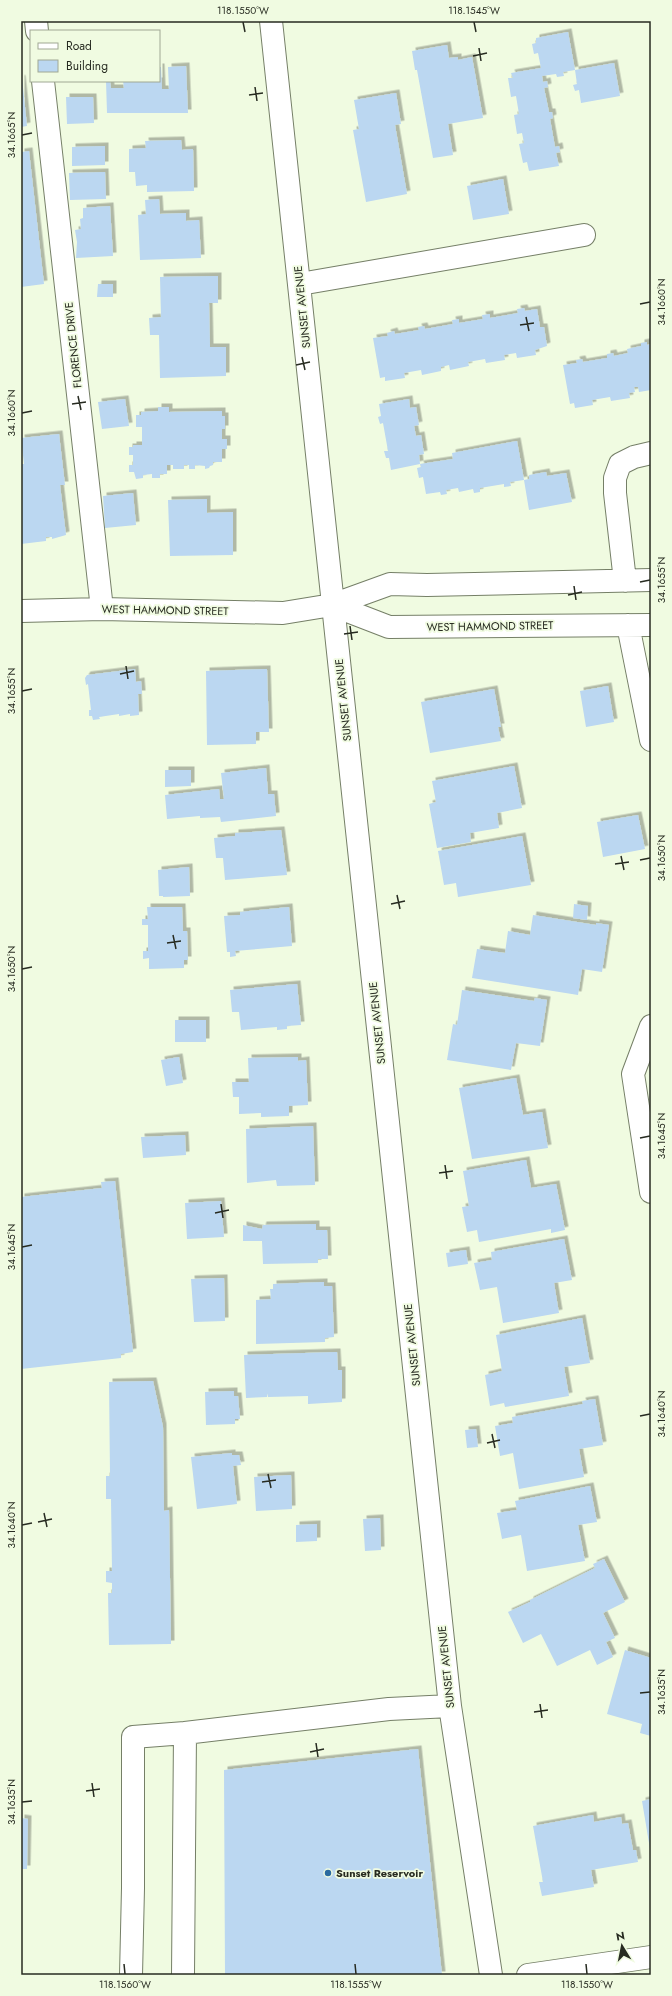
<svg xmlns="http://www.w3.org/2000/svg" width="672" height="1996" font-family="Jost,sans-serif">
<defs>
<filter id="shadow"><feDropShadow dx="3.5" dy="-3.5" stdDeviation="0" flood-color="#0004"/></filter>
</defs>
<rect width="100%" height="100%" fill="#f0fbe1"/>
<path fill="#bbd7f1" filter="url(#shadow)" d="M568 32 575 70 563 72 564 76 557 77 556 74 542 76 543 82 547 81 548 87 544 88 549 112H552L553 118 550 119 555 147 559 146 560 152 556 153 559 166 529 171 527 162 523 163 519 144 524 143 522 133 517 134 514 115 519 114 516 96 511 97 508 78H513L511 73 541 68 538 53 534 54 532 44 536 43V38Z
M447 45 449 58 458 57V60L472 57 483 118 448 124 453 155 433 158 417 70H415L412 51Z
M614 63 620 96 581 103 579 90 575 91 573 85 577 84 575 70Z
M186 66 188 113H107L106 81H110L111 88H124L123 81H159V67H161L162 89H169L168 67Z
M22 78 27 126 21 127V79Z
M396 93 401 124 395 125 407 194 366 202 353 130 359 129 354 100Z
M66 97H93L94 123 67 124Z
M181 140 182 150 193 149 194 191 147 192V185L136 186 135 172H129V149L146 148 145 141Z
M105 146V165L72 166V147Z
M29 151 44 284 21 287V152Z
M105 172 106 199 70 200 69 173Z
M503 179 509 214 473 220 467 186Z
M159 199 160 214 186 213V221L199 220 201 258 140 260 138 215 146 214 145 200Z
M110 206 113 256 76 258 77 242 75 230 81 229 80 219 83 218V208Z
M218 276V303H209L210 347H226V376L160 378 159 335H150L149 318 161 317 160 277Z
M98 284H113V297H97Z
M524 308 525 311 537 309 540 327H544L547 346 535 350 536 355 517 358 516 353 504 355 505 360 486 363 485 359 468 362 469 366 450 370 449 365 441 367V371L422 375 421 370 404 373 405 378 385 381V377L380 378 373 338 388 336 387 333 394 331 395 334 419 330 418 327 424 326 425 329 453 324 452 320 459 319V323L483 319 482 315 490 314V318L518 313 517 309Z
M647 342V345L651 344V390L639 392 638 387H634L635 392 629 393 630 398 611 401 610 397 592 400 593 405 575 408 574 403 570 404 563 365 577 363 576 360 582 359 583 362 607 358V354L613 353 614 356 628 353 627 349 641 346V343Z
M125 399 129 426 102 429 98 402Z
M409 399 410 408 416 407 419 425 414 426 416 436 421 435 424 454 419 455 420 464 453 459 452 453 517 441 524 480 529 479V475L546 472 547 476 566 473 572 502 529 510 524 480 510 482 511 486 504 487V484L480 488V492L474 493 473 489 459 492 458 488 446 490 447 494 441 495 440 492 426 494 423 477 419 478 417 468 421 467 420 464 391 470 389 458H386L384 451H388L383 423 380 424 378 417 381 416 379 404Z
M158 407H169V412L222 411V416H225V429H222V439H227V449H222V462H213V465L210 466 209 468 205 469V466L195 465V469H189V465H184V469H173V465H167V474H160V478H152V474L143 475V478L136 479 134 472H129V465H133V455H129V447H133V445H142V427H136V415H141V412L158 411Z
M59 434 65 485H60L66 535 52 539V537H46V541L21 544V464H24L21 438Z
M133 493 136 525 105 528 103 496Z
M207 499V513L233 512V555L170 556 168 500Z
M135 669 136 682 141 681 142 694H138L139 715 130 716V714L119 716V714L99 717 100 719 93 720 92 716H89V710H91L88 684 86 685 85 678 87 675Z
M267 669 269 732H256V744L207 745 206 671Z
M608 686 614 722 586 727 580 691Z
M494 689 501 727H498L501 741 430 753 421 702Z
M514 766 522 808 497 813 499 828 470 833 471 842 437 848 429 804 436 802 432 781Z
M266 768 268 794H274L276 816 221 822 220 817 200 818V816L167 819 165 795 219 789 220 799H224L221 773Z
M165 770H191V786L165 787Z
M638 815 645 849 603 857 597 822Z
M281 830 287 875 225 880 223 858H216L214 838 235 836V833Z
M522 836 531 885 458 897 456 883 444 885 438 851Z
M189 867 190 896 163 897V896H159L158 870Z
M574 904 588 906 587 920 573 918Z
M147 907H182L183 931H187L188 960H184V968L149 969V958L143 959V951H148V925H142V919H148Z
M289 907 292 946 235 951 236 956 230 957V952H227L224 916 240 915V912Z
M533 915 596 925V923L609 925 602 972 582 969 578 995 472 978 477 949 505 953 508 931 530 935Z
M297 984 301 1025 287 1026V1029L277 1030V1027L241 1030 239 1012H232L230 990Z
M462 990 534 1001 535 998 547 1000 540 1046 516 1043 511 1070 447 1060 453 1024 457 1025Z
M175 1020H206V1042H175Z
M179 1057 183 1083 166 1086 161 1060Z
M298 1057V1061L306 1060 308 1105 289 1106V1116L261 1117V1113L239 1114V1097H233L232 1082H249L248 1058Z
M516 1078 523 1115 542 1112 548 1148 472 1159 459 1088Z
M313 1126 315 1185 277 1186 276 1180 247 1183 246 1129Z
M185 1135 186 1155 143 1158 141 1137Z
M526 1160 531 1188 556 1184 565 1230 551 1233V1229L479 1242 477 1230 467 1232 462 1207 469 1206 463 1171Z
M115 1181 133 1352 121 1354V1358L21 1369V1197L102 1188 101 1182Z
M221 1201 224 1237 187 1239 185 1203Z
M316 1224V1230H327L328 1259H318V1263L263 1264 262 1241H243V1225L262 1229 263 1225Z
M564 1239 572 1280 554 1283 559 1313 503 1323 497 1287 480 1290 474 1263 492 1260 491 1252Z
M466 1250 468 1264 448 1267 446 1253Z
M224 1278 225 1321 194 1322 191 1279Z
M324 1282V1286H332L334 1337 325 1338V1342L256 1344V1300L271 1299 270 1289H273V1284Z
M582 1318 590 1363 564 1367 569 1396 505 1407 504 1403 490 1406 485 1375 502 1371 496 1335Z
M337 1352 338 1370H342V1402L308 1404V1396L268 1397V1393L267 1397 246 1398 244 1355Z
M153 1381 163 1427 164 1511 169 1510 171 1644 109 1645 108 1593H112V1583L106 1582V1571H112L111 1499H106V1476H110L109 1382Z
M234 1391V1396H238L240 1419H235V1424L206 1425 205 1392Z
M595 1399 603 1445 579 1449 584 1477 519 1489 513 1453 500 1456 495 1426 513 1423 512 1417 583 1404 582 1401Z
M476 1429 478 1447 467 1448 465 1430Z
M232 1453V1455H239L241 1465 233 1466 237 1504 197 1509 191 1457Z
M291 1475 292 1509 256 1511 254 1477Z
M590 1486 597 1522 578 1525 585 1561 527 1571 521 1535 502 1539 497 1513 517 1510 515 1501Z
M380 1518 381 1550 365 1551 363 1519Z
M317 1524V1541L296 1542V1525Z
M604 1559 625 1602 603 1613 615 1638 606 1642 613 1657 597 1665 590 1650 557 1666 541 1634 523 1643 508 1612 530 1602V1600L595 1568 593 1564Z
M625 1650 651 1658V1736L640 1733 642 1724 607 1714Z
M418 1749 442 1975H225L224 1770Z
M651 1799V1849H650L642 1801Z
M593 1815 594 1822 621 1817 622 1824 628 1823 633 1850H636L638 1862 591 1870 594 1887 542 1896 539 1882H543L533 1826Z
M21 1818 28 1819 27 1869H21Z"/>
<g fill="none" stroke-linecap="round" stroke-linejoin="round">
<defs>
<path id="minor" d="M36 21 37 31
M271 21 450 1706 491 1975
M43 81 102 609
M300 284 584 235
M625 581 615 493V478L620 464 634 457 651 453
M332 605 389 627 651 625
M21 611 102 609 283 613 332 605 390 584 427 585 651 580
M628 625 651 740
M651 1026 633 1074 651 1192
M131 1975 133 1888V1737L185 1733
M183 1975 185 1733 389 1709 450 1706
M528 1975 651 1957"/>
</defs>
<use href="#minor" stroke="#757f67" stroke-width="24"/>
<use href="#minor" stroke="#fff" stroke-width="22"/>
</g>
<path fill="none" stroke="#272b21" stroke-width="1.5" d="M243 22 245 32M474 22 476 32M479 48 481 61M473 56 487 53M255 87 257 101M249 95 263 93M22 135 32 133M640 304 650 302M526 317 529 331M520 325 534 323M302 357 305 370M296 365 310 362M78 396 81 410M72 404 86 402M22 413 32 411M640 582 650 580M574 586 576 600M568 595 582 592M350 626 352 640M344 634 358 632M126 666 128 679M120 674 134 671M22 691 32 689M621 856 624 870M640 860 650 858M615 864 629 862M397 895 400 909M391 904 405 901M173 935 176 949M167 943 181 941M22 969 32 967M640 1138 650 1136M445 1165 447 1179M439 1173 453 1171M221 1204 223 1218M215 1213 229 1210M22 1247 32 1245M640 1416 650 1414M492 1434 495 1448M487 1443 500 1440M268 1474 271 1488M262 1482 276 1480M44 1513 47 1527M38 1522 52 1519M22 1525 32 1523M640 1693 650 1692M540 1704 542 1718M534 1712 548 1710M316 1743 318 1757M310 1752 324 1749M92 1783 94 1797M86 1791 100 1789M22 1802 32 1801M124 1964 125 1974M355 1964 356 1974M586 1964 587 1974"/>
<circle fill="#2a6aa0" stroke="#f0fbe1" stroke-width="1.5" cx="328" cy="1873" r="4"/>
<g text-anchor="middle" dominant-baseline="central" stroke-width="3.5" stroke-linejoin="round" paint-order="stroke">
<g font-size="11" fill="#272b21" stroke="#f0fbe1">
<text transform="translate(302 307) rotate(-96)">SUNSET AVENUE</text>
<text transform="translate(73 345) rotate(-96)">FLORENCE DRIVE</text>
<text transform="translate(165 610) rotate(1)">WEST HAMMOND STREET</text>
<text transform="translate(490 626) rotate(-1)">WEST HAMMOND STREET</text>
<text transform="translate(343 700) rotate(-96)">SUNSET AVENUE</text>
<text transform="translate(377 1023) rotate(-96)">SUNSET AVENUE</text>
<text transform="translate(412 1345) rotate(-96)">SUNSET AVENUE</text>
<text transform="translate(446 1667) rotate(-96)">SUNSET AVENUE</text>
</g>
<g font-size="11" font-weight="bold" fill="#272b21" stroke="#f0fbe1" text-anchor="start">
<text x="336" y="1873">Sunset Reservoir</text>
</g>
</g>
<rect width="672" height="1996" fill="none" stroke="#f0fbe1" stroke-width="44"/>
<rect x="30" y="30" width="130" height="52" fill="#f0fbe1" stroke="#a0a894"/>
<rect x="38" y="43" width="20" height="6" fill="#ffffff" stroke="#a0a894"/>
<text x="66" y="50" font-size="12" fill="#272b21">Road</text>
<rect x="38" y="60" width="20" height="12" fill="#bbd7f1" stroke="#a0a894"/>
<text x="66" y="70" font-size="12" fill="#272b21">Building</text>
<g transform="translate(622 1946) rotate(350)" stroke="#f0fbe1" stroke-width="3" paint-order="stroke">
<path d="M0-3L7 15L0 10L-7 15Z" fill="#272b21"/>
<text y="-6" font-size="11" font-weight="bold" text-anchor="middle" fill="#272b21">N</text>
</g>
<rect x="22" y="22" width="628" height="1952" fill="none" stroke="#272b21" stroke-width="1.5"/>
<g font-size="10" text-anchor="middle" fill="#272b21">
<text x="243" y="14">118.1550°W</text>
<text x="474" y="14">118.1545°W</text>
<text transform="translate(11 135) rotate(-90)" y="4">34.1665°N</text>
<text transform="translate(661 302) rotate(-90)" y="4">34.1660°N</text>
<text transform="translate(11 413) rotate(-90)" y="4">34.1660°N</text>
<text transform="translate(661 580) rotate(-90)" y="4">34.1655°N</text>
<text transform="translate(11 691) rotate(-90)" y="4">34.1655°N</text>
<text transform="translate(661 858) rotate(-90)" y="4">34.1650°N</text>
<text transform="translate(11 969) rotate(-90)" y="4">34.1650°N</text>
<text transform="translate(661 1136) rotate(-90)" y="4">34.1645°N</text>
<text transform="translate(11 1247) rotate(-90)" y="4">34.1645°N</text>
<text transform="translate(661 1414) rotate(-90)" y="4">34.1640°N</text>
<text transform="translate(11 1525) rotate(-90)" y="4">34.1640°N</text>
<text transform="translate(661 1692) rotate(-90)" y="4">34.1635°N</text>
<text transform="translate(11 1802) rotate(-90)" y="4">34.1635°N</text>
<text x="125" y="1988">118.1560°W</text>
<text x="356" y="1988">118.1555°W</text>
<text x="587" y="1988">118.1550°W</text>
</g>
</svg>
